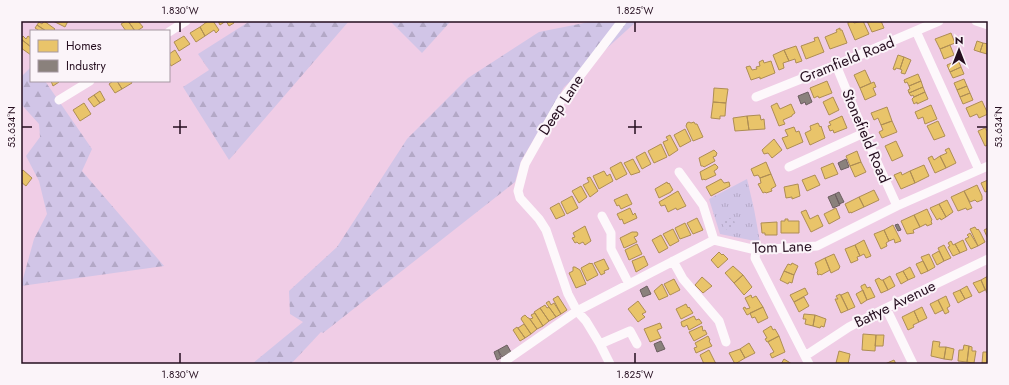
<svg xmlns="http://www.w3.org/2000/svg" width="1009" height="385" font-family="Jost,sans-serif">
<defs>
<pattern id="grass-tufts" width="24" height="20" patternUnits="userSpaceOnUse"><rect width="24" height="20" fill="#d1c5e7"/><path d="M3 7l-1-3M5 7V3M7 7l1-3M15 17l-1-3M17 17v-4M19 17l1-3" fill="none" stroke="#b3a8c6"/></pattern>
<pattern id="forest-firs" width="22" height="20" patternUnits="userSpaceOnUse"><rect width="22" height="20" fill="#d1c5e7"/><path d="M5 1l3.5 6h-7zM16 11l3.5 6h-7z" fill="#b3a8c6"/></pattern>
<pattern id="park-dots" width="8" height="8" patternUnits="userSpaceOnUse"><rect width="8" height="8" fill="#d1c5e7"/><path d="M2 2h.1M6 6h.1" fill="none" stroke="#b3a8c6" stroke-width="1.8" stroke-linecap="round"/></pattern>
</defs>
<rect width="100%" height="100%" fill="#f0cde6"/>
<path fill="url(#grass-tufts)" d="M747 179 754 209 760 242 720 234 709 199Z"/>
<path fill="url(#forest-firs)" d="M250 21H349L229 160 183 87 209 70 198 54Z
M390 21H451L422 53Z
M594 21H637L564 87 521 161 515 182 323 333 321 332 291 364H252L303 322 290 314 289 291 337 247 407 139 468 78 539 32Z
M31 67V81H45L92 149 82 171 164 266 21 286 34 239 47 214 39 181 26 156 40 137 39 124 21 104V77Z"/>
<path fill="url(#park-dots)" d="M723 224a6 6 0 1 1 12 0a6 6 0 1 1-12 0Z"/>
<path fill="#e9c46a" stroke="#ae8d54" d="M44 21 55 29 53 31H46L37 25 39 22 42 24Z
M53 21H68L65 27Z
M126 21H128L135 31H126L121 24Z
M128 21H138L143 27 137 31H135Z
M208 21H213L219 30 216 33 214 30 205 36 200 27Z
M218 21H233L234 23 229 26 226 21 220 25Z
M853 21 854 23 863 21 869 34 855 40 848 24V22Z
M867 21H881L884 28 872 32Z
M37 25 46 31H37L38 30 35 28Z
M200 27 205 36 196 42 190 33Z
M840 28V30H842L847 43 830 49 825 37 837 32 836 30Z
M951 33 955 43 940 49 935 39Z
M23 36 26 39 28 36 31 38V47L21 39Z
M184 36 190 44 179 51 174 42Z
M818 37 824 52 806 59 801 46 815 41 814 38Z
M21 39 31 47V55L21 48Z
M977 41 983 43 980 52 974 50Z
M983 43 988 44 987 54 980 52Z
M950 45 954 55 944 59 940 49Z
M796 46 802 61 796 63 795 59 789 61 784 50Z
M175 50 181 60 171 66 169 62V54Z
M784 50 789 61 783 63 784 68 779 70 773 55Z
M898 55 904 57 900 69 896 68 895 70 893 69Z
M904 57 911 60 905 74 901 73 902 70 900 69Z
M763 60 764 63 771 61 775 73 760 79V77L751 80 746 67 750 66 752 70 757 69 756 67 760 66 759 62Z
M958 60 961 67 950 72 947 65Z
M961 67 964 74 953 78 950 72Z
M865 70 871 83 860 88 854 75Z
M918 74 921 81 909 86 907 82 905 83 904 80 906 79Z
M964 79 967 86 957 90 954 83Z
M51 81H59V82L53 86Z
M113 81H117L122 89 115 93 109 84Z
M117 81H131L132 83 122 89Z
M827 81 832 93 819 98 818 96 814 98 810 88Z
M921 81 923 87 909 93 908 90 910 89 909 86Z
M874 82 876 87 873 88 876 95 865 100 860 88Z
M967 86 970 93 960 97 957 90Z
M923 87 925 92 914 97 913 95 911 96 909 93Z
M714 88 728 89 726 103 713 102Z
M100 91 105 100 100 103 94 95Z
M925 92 928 99 917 104V102L914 104 912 99 914 97Z
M970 93 973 100 963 104 960 97Z
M94 95 100 103 94 107 88 99Z
M833 97 839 110 829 115 823 102Z
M982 101 988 114 979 118 977 114 970 117 966 108Z
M713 102 726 103 725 116H720V119L711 118Z
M84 103 91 114 80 121 73 110Z
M777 103 780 109 791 104 795 113 792 115V116L783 120 785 124 779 126 771 106Z
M931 105 937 119 925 124 923 117 918 119 915 112Z
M887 107 892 121 881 125 878 118 874 120 871 113Z
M760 115 761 120 764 119 765 129 749 130 747 116Z
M747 116 749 130 735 131 733 118Z
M842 116 847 128 834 133 833 130 830 131 828 126 831 125 829 122Z
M892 121 897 132 882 138 879 132 883 130 881 125Z
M938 121 945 136 934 140 927 126Z
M689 122 691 123 694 122 695 124H697L703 137 693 141 686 126 687 123Z
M818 123 820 127 821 126 825 138 810 145 805 133 811 130 810 126Z
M794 127 796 132 799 131 803 142 787 149 782 138 788 136 785 130Z
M985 128 987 131 988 130V145L985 146 978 131Z
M685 129 691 141 680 147 674 135Z
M670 135 678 150 669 156 663 142 668 140 666 137Z
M774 139 782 150 772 158 768 153 764 154 762 150Z
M896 141 903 156 892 161 885 146Z
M661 144 667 157 654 163 648 151Z
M949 148 956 163 946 168 940 156 947 153 945 150Z
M714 150 717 153 716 156 713 157 715 161 704 167 703 166H701L699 158Z
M857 151 861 162 850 166 846 156Z
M645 152 651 164 642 169 636 157Z
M932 156 934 160 940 156 946 168 935 173 928 158Z
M633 159 640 172 631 175 624 163Z
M621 162 627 174 616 180 610 168Z
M766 162 771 174 760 178 758 175 754 176 751 169Z
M861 162 866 172 855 177 850 166Z
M833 163 838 174 825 179 821 168Z
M715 164 718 167 717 169 714 171 716 175 705 180 704 179 702 180 700 172Z
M924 165 929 176 915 183 910 171Z
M23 170 32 178 26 186 21 182V172Z
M604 171 607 176 610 174 613 181 599 189 593 176Z
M910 171 915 183 901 189 894 175 901 172 902 175Z
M771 174 776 186 771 189 772 191 766 193 765 192 763 193 758 184 761 183 760 178Z
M815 175 820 185 807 191 802 180Z
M590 177 598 191 590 197 583 185 589 182 587 178Z
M721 179 724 183 729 182 730 186 711 196 706 187Z
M988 180V191L985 192 981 183Z
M667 182 668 184 669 183 673 190 671 191V192L659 198 655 189Z
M798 184 800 196 792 199V197L786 198 784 187Z
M977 185 982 196V200L977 202 975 200 970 202 964 191Z
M581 186 587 197 579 203 572 191Z
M874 190 879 200 864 207 859 197Z
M678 191 686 206 677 210 676 208 668 212 665 205 661 206 659 202Z
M964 191 972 208 967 210 966 208 958 211 951 197Z
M627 194 632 204 621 209 619 205 617 206 614 200Z
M572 196 578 208 567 214 561 202Z
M859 197 864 207 851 213V212L849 213 845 204Z
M947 200 953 212 946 217 939 204Z
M559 203 565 215 556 219 550 208Z
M939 204 946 217 941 220 940 218 937 220 930 208Z
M630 208 633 215 635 213 637 218 624 224 622 219 620 220 617 214Z
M836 208 840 218 829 224 824 214Z
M927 209 932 220 931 221 932 224 927 226 926 224 920 227 914 215Z
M806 210 810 219 818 215 823 226 811 232 801 212Z
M914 215 920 227 913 230 914 233 907 234 901 221Z
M697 218 703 230 693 234 687 223Z
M785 219H788V221H799V233H781V221H785Z
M777 222V235H765V233H762L761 223Z
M685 223 691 235 680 239 675 228Z
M893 225 901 241 895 243 894 239 889 241 884 230Z
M585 226 591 241 585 245 583 242 579 244 577 242 575 243 572 238 575 237 573 233Z
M975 227 977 230 978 229 980 232 985 242 978 246 970 229Z
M988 228V239L984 230Z
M673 229 679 241 670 246 663 234Z
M884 230 889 241 886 243 887 246 881 249 874 234Z
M632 232H637L638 234 637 236 634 237 637 242 624 248 620 238Z
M970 233 978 246 971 249 965 239 969 237 967 235Z
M661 235 668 248 659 253 652 240Z
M864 240 871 256 866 258 864 254 860 256 855 245Z
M963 240 967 250 960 253 955 244Z
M951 241 953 245 955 244 960 253 953 256 948 247 950 246 948 243Z
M637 244 642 254 629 260 625 250Z
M855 245 860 256 857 257 858 260 851 263 845 249Z
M944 245 951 258 944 261 938 248Z
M939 251 944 261 937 265 932 255Z
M719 252 722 255 723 254 728 259 718 268 711 260Z
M834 254 840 267 839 268V269L831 273 825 258Z
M929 254 935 267 928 271 921 257Z
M644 256 648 265 636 272 632 261Z
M825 258 830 270 821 275 820 274 818 275 817 272 818 271 815 263Z
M604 259 609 269 604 271 605 273 601 275 594 263Z
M923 261 928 271 921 274 916 264Z
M590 263 591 264 592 263 598 275 587 281 581 268Z
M792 263 798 266 794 275 784 271 788 264 791 265Z
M733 266 743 275 734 283 725 273Z
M573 267H575L580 270 586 284 576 288 569 273 573 271Z
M910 267 915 277 908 280 903 271Z
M784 271 794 275 792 283 789 282 788 284 780 280Z
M903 271 908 280 901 284 896 274Z
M743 275 752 287 744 295 734 283Z
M890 276 895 286 888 290 883 280Z
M988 276V292L987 293 981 280Z
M702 277 712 286 703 293 695 285Z
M879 278 881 280H883L888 290 881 293 875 280Z
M674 279 680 290 670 295 664 284Z
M981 280 985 290 979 293 973 283Z
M662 284 668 296 659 300 654 291Z
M865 284 867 288 870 287 875 297 867 300 861 287V286Z
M967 286 972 296 965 299 960 290Z
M805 288 808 294 794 302 790 295Z
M863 290 867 300 861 304 856 294Z
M960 290 965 299 958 303 953 293Z
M848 292 855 307 848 310 841 295Z
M840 294 848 310 841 313 835 299H838L836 296Z
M751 295 752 298 756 296 763 307 747 315 743 308 745 307 746 309 750 308 745 298Z
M558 296 567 310 561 314 553 299Z
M946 296 950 306 947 308 949 312 945 314 938 300Z
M804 297 809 306 799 312 794 302Z
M938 300 943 310 935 314 930 304Z
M549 301 551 305 554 303 561 314 556 317 546 303Z
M638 301 646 312 642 314 645 317 638 322 628 309Z
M686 304 688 308 689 307 693 313 681 319 676 309Z
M545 305 547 308 549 307 556 317 549 321 540 308Z
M763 307 768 318 758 323 755 317 752 318 750 313Z
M922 307 927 318 919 322 914 311Z
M540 308 549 321 543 326 534 312Z
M914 311 919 322 913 325 914 327 908 330 902 317Z
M535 313 543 326 537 329 530 319 533 318 531 315Z
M804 314 815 315 813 326 805 324 806 319H803Z
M525 315 528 318H529L537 329 531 334 521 319 522 317Z
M815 315 826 319 824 327 821 326 820 328 813 326Z
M694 316 696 320 699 319 702 323 689 330 687 325 684 327 682 326 681 322Z
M660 323 662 328 657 330 661 338 650 342 644 329Z
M524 324 531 334 525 338 518 328Z
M702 326 703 331 705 330 707 334 694 341 689 332Z
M771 326 773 330 775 329 779 336 767 342 765 339 767 338 763 331Z
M517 327 525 338 520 341 513 330Z
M863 334 876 335 875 351 862 350Z
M876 335H884L883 346H875Z
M708 336 710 340 709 341 712 346 696 353 694 348 697 347 695 343Z
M779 336 785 352 772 358 770 354 774 352 768 342Z
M933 341 940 342 939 347H946L944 359 931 356Z
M749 343 755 353 745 358 740 349Z
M964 345 969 346 967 362 958 361 959 350H963Z
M969 346 972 347V351H976L974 363 967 362Z
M946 347 954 349 952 360 944 359Z
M740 349 745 358 735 364 729 353Z
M709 350 715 362 717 364H704L700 355Z
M839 351 850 354 848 364 836 363Z
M983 352H988V364L982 363Z
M784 359 792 364H781Z
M894 360 896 364H885Z"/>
<path fill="#8a817c" stroke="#6c5e60" d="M808 92 812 102 806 105 805 102 801 104 798 96Z
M846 159 849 167 841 170 838 163Z
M839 192 844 202 839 204 835 194Z
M835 194 840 205 833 208 828 197Z
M898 224 901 230 898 231 895 225Z
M647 286 651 294 643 297 640 290Z
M661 341 665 349 657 352 654 344Z
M507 345 511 352 502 357 498 350Z
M498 350 501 358 497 360 494 352Z"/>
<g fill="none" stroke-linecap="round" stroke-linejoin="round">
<path stroke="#fdf8fb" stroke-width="9" d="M976 21 988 25
M916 31 979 170
M169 32 186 21
M836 65 864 133 897 206
M756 97 836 65 939 21
M59 100 90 81
M789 167 864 133
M679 172 703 205 714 240
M602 216 611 233V249L629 284
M756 250 755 258 809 364
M673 261 683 279 719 321 726 342
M886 308 913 364
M600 344 630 331 637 344
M805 356 849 327 886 308 988 259
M505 361 577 311 714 240 756 250 817 246 897 206 988 166
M610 364 600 344 586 321 577 311 568 294 546 230 539 219 520 198 518 191 525 164 560 102 622 21"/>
</g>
<path fill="none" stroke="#250e1f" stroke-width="1.5" d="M180 22V32M635 22V32M180 120V134M635 120V134M22 127H32M173 127H187M628 127H642M977 127H987M180 353V363M635 353V363"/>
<g text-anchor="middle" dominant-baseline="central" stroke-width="4" stroke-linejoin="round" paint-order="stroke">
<g font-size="15" fill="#250e1f" stroke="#fbf4f9">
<text transform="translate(847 60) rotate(-22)">Gramfield Road</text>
<text transform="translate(561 105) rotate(-57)">Deep Lane</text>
<text transform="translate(866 136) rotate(67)">Stonefield Road</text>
<text transform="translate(782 247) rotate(-2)">Tom Lane</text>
<text transform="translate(895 304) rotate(-26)">Battye Avenue</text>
</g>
</g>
<rect width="1009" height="385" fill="none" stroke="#fbf4f9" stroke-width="44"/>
<rect x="30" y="30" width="140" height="52" fill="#fbf4f9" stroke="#a598a2"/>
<rect x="38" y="40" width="20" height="12" fill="#e9c46a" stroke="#a598a2"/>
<text x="66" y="50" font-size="12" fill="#250e1f">Homes</text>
<rect x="38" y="60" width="20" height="12" fill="#8a817c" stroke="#a598a2"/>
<text x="66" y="70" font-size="12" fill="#250e1f">Industry</text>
<g transform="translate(959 50)" stroke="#fbf4f9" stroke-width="3" paint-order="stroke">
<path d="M0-3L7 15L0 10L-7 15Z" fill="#250e1f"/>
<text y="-6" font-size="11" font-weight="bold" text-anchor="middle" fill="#250e1f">N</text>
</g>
<rect x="22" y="22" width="965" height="341" fill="none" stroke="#250e1f" stroke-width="1.5"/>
<g font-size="10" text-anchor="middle" fill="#250e1f">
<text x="180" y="14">1.830°W</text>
<text x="635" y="14">1.825°W</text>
<text transform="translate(11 127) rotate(-90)" y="4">53.634°N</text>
<text transform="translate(998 127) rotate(-90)" y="4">53.634°N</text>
<text x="180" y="378">1.830°W</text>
<text x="635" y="378">1.825°W</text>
</g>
</svg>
